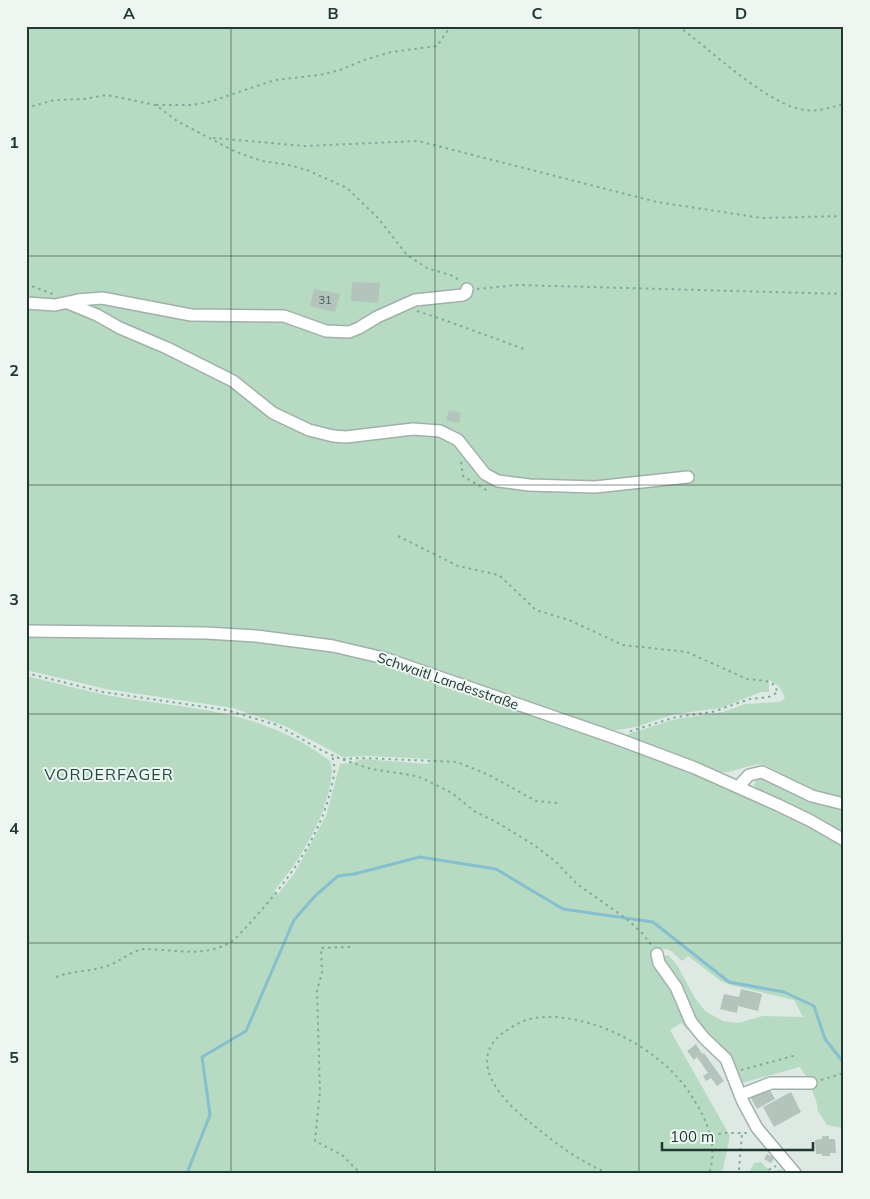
<svg xmlns="http://www.w3.org/2000/svg" width="870" height="1199" font-family="Mulish,sans-serif">
<rect width="100%" height="100%" fill="#dee9e4"/>
<path fill="#b6dac2" d="M26 26H844V800C827 796 810 791 795 783 785 778 775 768 764 765 752 762 735 774 718 772L626 737 628 734 676 719 723 712 745 704 779 702 785 699C782 689 779 685 769 680V692H761L721 708 675 714 636 727 610 731 385 653 334 641 256 631 26 626Z
M26 637C115 639 205 634 293 645 374 655 450 687 527 713 606 741 685 767 760 803 789 816 817 830 844 847V1128L827 1125 818 1111 816 1100 806 1076 800 1067 738 1084C712 1047 675 999 663 956L668 955 677 965 695 998 705 1011 723 1021 738 1023 763 1016 803 1017 794 1000 731 985 721 981 688 956 682 961 670 950 660 948 652 955 663 977 714 1055 681 1023 670 1030 730 1136 722 1173H26V676C55 682 83 691 112 696 193 710 258 708 329 760 334 768 331 777 330 786 321 826 299 861 274 891L278 894 294 874 326 816 340 764 350 763 363 759 428 764 431 759 368 756 343 757 285 726 233 708 106 689 26 670Z
M762 777 844 808V834L760 791 754 785 757 778Z
M761 1162 771 1172 782 1169 783 1173H749L754 1163Z"/>
<g fill="none" stroke-linecap="round" stroke-linejoin="round">
<path stroke="#86c0ce" stroke-width="3" d="M187 1173 210 1115 202 1057 246 1031 294 920 315 896 338 876 354 874 420 857 496 869 563 909 653 922 729 982 784 992 814 1006 825 1039 844 1063"/>
</g>
<path fill="#b3c4bd" d="M352 282 380 283 378 303 351 301Z
M314 289 340 294 335 312 310 306Z
M449 410 461 413 459 423 446 420Z
M741 989 762 994 758 1011 738 1006 737 1013 720 1009 724 994 739 997Z
M696 1044 702 1054 704 1053 724 1081 717 1086 711 1078 706 1081 703 1076 708 1073 697 1057 694 1060 687 1051Z
M769 1088 775 1099 757 1109 751 1098Z
M791 1092 801 1112 774 1127 763 1107Z
M822 1136H829V1139H835L836 1153H830V1156H822V1154H816L815 1140 822 1139Z
M767 1154 774 1158 771 1163 764 1159Z"/>
<g fill="none" stroke-linecap="round" stroke-linejoin="round">
<defs>
<path id="minor" d="M26 303 55 305 78 300 102 298 191 315 284 316 326 331 349 332 359 328 377 317 415 300 463 295 466 293 467 289
M68 303 97 315 120 328 167 348 233 381 273 413 309 430 333 436 346 437 413 429 440 431 458 440 485 474 498 481 529 485 595 487 688 477
M26 631 206 633 256 636 333 646 384 658 618 739 695 768 778 805 811 821 844 840
M738 787 749 775 762 772 812 796 844 804
M657 954 659 963 676 987 691 1022 704 1038 726 1059 743 1102 757 1128 795 1173
M740 1095 771 1083H811"/>
</defs>
<use href="#minor" stroke="#a1b0ab" stroke-width="14"/>
<path stroke="#7faca0" stroke-width="2" stroke-dasharray="2.5 4" stroke-linecap="butt" d="M678 26C709 48 769 107 806 110 819 112 831 107 844 104
M156 105H193L212 101 275 80 320 75 340 70 364 60 391 52 437 46 451 26
M26 108 54 100 84 99 107 95 156 105 177 121 236 152 262 161 289 165 307 170 347 188 378 218 407 255 427 268 453 276 460 281
M213 138 305 146 418 141 657 202 762 218 844 216
M26 284 53 294
M477 289 518 285 844 294
M417 311 450 322 524 349
M461 462 463 476 488 491
M398 536 458 566 499 575 536 610 569 620 623 645 687 652 747 679 766 681 773 684 778 692 769 697 750 699 712 712 676 717 628 732
M26 673 103 692 226 710 277 725 321 750 341 759 371 769 411 775 422 778 452 793 474 811 498 823 534 845 555 861 577 884 628 920 643 934 652 946
M343 759 362 758 457 762 489 775 536 801 557 803
M350 947 321 948 322 973 317 990 320 1091 315 1141 342 1155 360 1173
M56 977C74 970 94 972 112 964 123 959 132 951 144 949 150 949 157 950 163 950 189 952 211 955 234 940 275 897 317 848 331 789 334 777 336 767 332 756
M741 1070 797 1055
M821 1080 844 1073
M712 1135 725 1133H749
M739 1170 742 1133
M608 1173C580 1162 555 1143 532 1124 506 1104 463 1062 504 1032 513 1026 523 1020 534 1018 589 1010 662 1049 691 1095 706 1118 719 1145 709 1173
M763 1173 776 1166"/>
<use href="#minor" stroke="#fff" stroke-width="11"/>
</g>
<path fill="none" stroke="#203832" stroke-width="1" stroke-opacity="0.55" d="M231 26V1173M435 26V1173M639 26V1173M26 256H844M26 485H844M26 714H844M26 943H844"/>
<g text-anchor="middle" dominant-baseline="central" stroke-width="4" stroke-linejoin="round" paint-order="stroke">
<g font-size="11" fill="#455b55">
<text x="325" y="300">31</text>
</g>
<g font-size="14" fill="#203832" stroke="#eef6f2">
<text transform="translate(448 681) rotate(19)">Schwaitl Landesstraße</text>
</g>
<g font-size="16" letter-spacing="1" fill="#1d4940" stroke="#eef6f2">
<text x="109" y="774">VORDERFAGER</text>
</g>
</g>
<rect width="870" height="1199" fill="none" stroke="#eef6f2" stroke-width="55"/>
<path d="M662 1142v8h151v-8" fill="none" stroke="#203832" stroke-width="2.5"/>
<text x="670" y="1142" font-size="15" fill="#203832" stroke="#eef6f2" stroke-width="4" paint-order="stroke">100 m</text>
<rect x="28" y="28" width="814" height="1144" fill="none" stroke="#203832" stroke-width="2"/>
<g font-size="16" text-anchor="middle" font-weight="bold" fill="#203832">
<text x="129" y="19">A</text>
<text x="333" y="19">B</text>
<text x="537" y="19">C</text>
<text x="741" y="19">D</text>
<text x="14" y="148">1</text>
<text x="14" y="376">2</text>
<text x="14" y="605">3</text>
<text x="14" y="834">4</text>
<text x="14" y="1063">5</text>
</g>
</svg>
